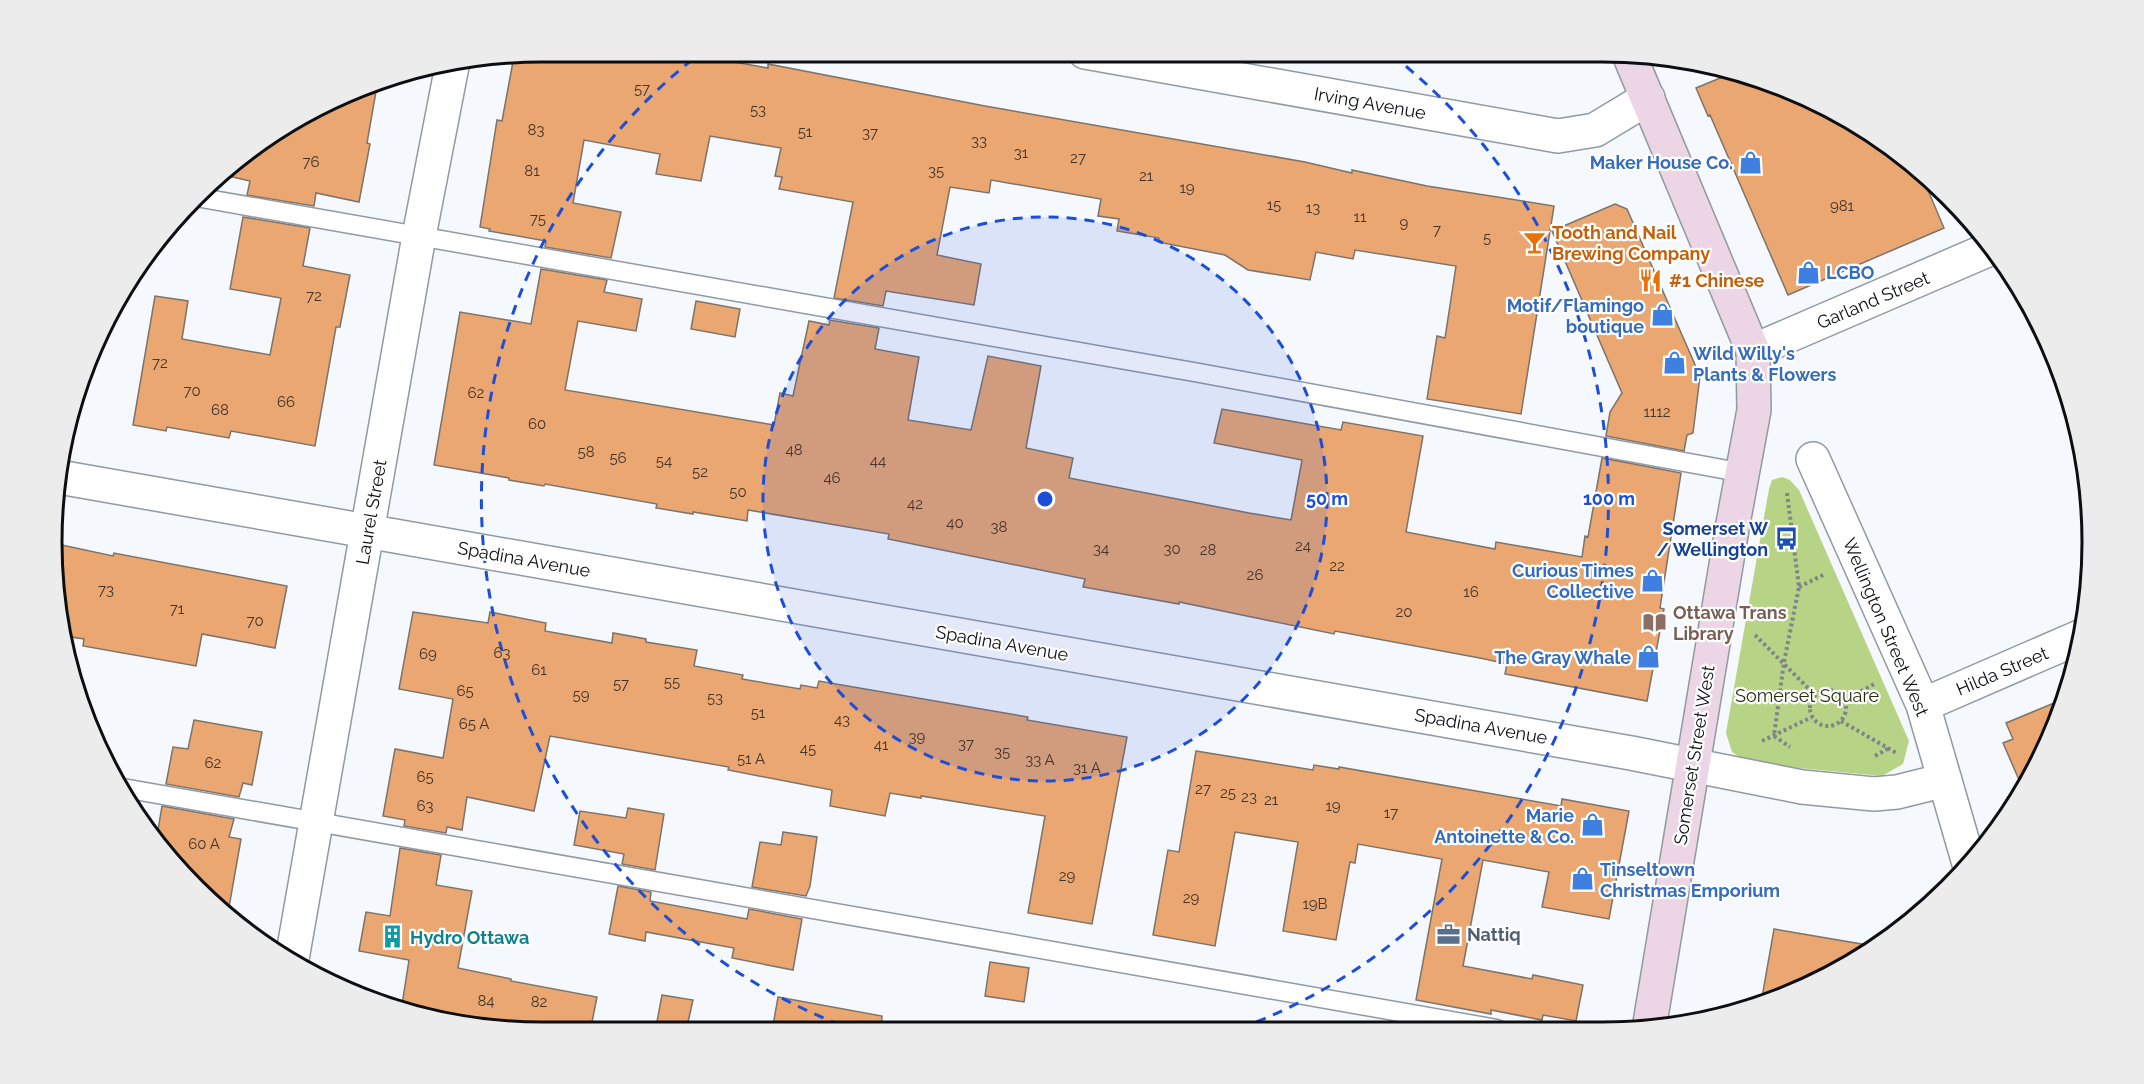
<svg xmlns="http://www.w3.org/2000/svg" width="2144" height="1084" font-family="Raleway,sans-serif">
<rect width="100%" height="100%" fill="#f5f9fd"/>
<path fill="#b7d386" d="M1782 477 1790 480 1799 490 1909 741 1903 764 1882 776 1748 763 1732 752 1726 733 1769 489 1772 480Z"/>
<path fill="#eaa771" stroke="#7c736b" stroke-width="1.5" d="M542 51H671L768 68V64L985 106 1305 162 1352 173V170L1427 186 1554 206 1521 414 1427 399 1437 336 1445 338 1456 266 1355 250 1353 259 1316 252 1310 280 1248 270 1225 255 1158 242 1159 238 1117 231 1119 219 1098 216 1101 199 991 180 989 193 950 187 937 255 981 264 974 305 886 291 883 306 834 298 853 202 779 189 782 177 775 176 781 148 710 136 701 181 656 174 660 154 584 140 573 203 621 212 611 258 545 247 546 241 489 231 490 229 480 227 497 120 502 121 514 56Z
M1737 71 1819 101 1901 152 1919 169 1944 228 1788 295 1710 115 1708 116 1696 88Z
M378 80 367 143 370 144 359 202 316 193 314 206 247 195 250 181 220 174 243 153Z
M1615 204 1627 209 1700 376 1693 433 1687 435 1684 451 1606 436 1610 412 1622 393 1552 231Z
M243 217 310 228 303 266 350 275 340 327H336L315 446 231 431 229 438 167 427 166 431 133 425 155 296 188 301 182 339 270 355 281 298 230 289Z
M541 269 607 280 604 292 642 299 636 331 578 321 565 390 774 425 780 393 793 396 809 321 829 325 830 320 879 328 875 349 919 357 908 420 971 430 988 356 1041 366 1026 448 1073 458 1069 478 1249 513 1291 520 1302 460 1214 443 1222 409 1341 430 1343 422 1423 436 1406 532 1495 549 1496 542 1582 557 1585 536 1588 537 1602 458 1681 473 1660 608 1664 609 1647 701 1505 674 1507 664 1485 659 1335 631 1334 634 1179 602V604L1083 587 1085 579 888 539 889 534 748 510 747 521 693 512V514L656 508 657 504 545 484 544 486 509 480V478L434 465 460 312 531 324Z
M696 301 740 309 735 337 691 329Z
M57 544 113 556 114 553 287 586 275 648 202 634 196 666 83 646 84 639 64 636 55 606Z
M413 612 488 623 490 612 546 623 545 631 612 643 613 633 646 639V642L697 650 694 666 743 675 742 679 800 689 801 685 817 688 819 681 1028 717 1027 720 1127 737 1092 924 1028 913 1045 816 921 796V798L890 793 885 816 830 806 832 790 728 770 729 767 550 736 534 811 467 797 462 830 447 827 446 833 404 826 405 820 383 816 395 749 443 758 453 699 399 689Z
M2066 698 2043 759 2023 789 2003 743 2013 739 2006 723Z
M194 720 262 732 252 785 243 783 239 797 166 784 173 747 188 749Z
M1196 751 1313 770 1314 765 1339 769V767L1561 806 1562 799 1629 811 1609 919 1542 907 1549 872 1483 860 1463 966 1532 979 1533 975 1583 985 1576 1021 1543 1015 1542 1020 1491 1010V1014L1416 1000 1442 859 1358 844 1355 863 1350 862 1336 940 1283 931 1298 842 1235 832 1215 946 1153 935 1168 850 1179 852Z
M162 806 234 819 229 837 241 839 228 913 195 889 157 836Z
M628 808 664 814 655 870 622 864 624 854 574 845 580 811 626 818Z
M783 832 817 837 810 886 806 896 752 887 760 842 781 845Z
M400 848 441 855 436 885 472 891 458 968 511 979V981L597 997 590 1032H510L415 1016 401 1011 409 960 359 951 366 912 390 916Z
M618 886 651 892 650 901 747 919 749 909 802 919 793 970 732 958 734 948 646 932 645 941 609 934Z
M1774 929 1879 947 1790 996 1761 1003Z
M990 962 1029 968 1024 1002 985 996Z
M662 995 693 1000 686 1031 655 1032Z
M778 997 882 1016 881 1031H772Z"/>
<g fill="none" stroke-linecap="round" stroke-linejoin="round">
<defs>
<path id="service" d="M196 197 1194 372 1744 473
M123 788 1497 1029"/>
<path id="minor" d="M1085 52 1558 136 1595 130 1648 98
M1753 351 1992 248
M1813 459 1923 705 1970 867
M59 477 1631 753 1802 787 1874 794 1897 792 1945 780
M1923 705 2082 636
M292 959 419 236 452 66"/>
<path id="secondary" d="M1628 52 1753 351 1754 410 1732 529 1649 1029"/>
</defs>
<use href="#service" stroke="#9199a2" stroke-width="21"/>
<use href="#minor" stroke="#9199a2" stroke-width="36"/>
<use href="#secondary" stroke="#9199a2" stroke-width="36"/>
<path stroke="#818488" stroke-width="4" stroke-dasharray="3 3" stroke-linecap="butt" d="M1787 493 1799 587 1784 662 1774 736 1790 747
M1799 587 1825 574
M1755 635 1815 695
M1810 708a18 18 0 1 1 36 0a18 18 0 1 1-36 0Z
M1845 700 1876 683
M1841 721 1898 754
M1762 741 1812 717
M1875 756 1889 748"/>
<use href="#service" stroke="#fff" stroke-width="18"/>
<use href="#minor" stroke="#fff" stroke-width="33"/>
<use href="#secondary" stroke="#ecd6e5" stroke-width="33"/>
</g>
<circle cx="1045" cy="499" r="282" fill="#1d4ed8" fill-opacity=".12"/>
<g fill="none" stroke="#1d4ed8" stroke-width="3" stroke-dasharray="10 8">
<circle cx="1045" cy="499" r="282"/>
<path d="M857 1031A564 564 0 0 1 702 52M1392 55A564 564 0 0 1 1238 1029"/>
</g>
<defs>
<symbol id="shop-bare" viewBox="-9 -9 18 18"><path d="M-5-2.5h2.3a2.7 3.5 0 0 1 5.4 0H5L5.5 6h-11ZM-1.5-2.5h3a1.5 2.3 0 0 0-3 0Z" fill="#3f7fe0" stroke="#fff" stroke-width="2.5" paint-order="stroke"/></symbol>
<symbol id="bar-bare" viewBox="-9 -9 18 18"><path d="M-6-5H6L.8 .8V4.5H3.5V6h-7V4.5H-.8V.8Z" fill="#e8710a" stroke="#fff" stroke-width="2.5" paint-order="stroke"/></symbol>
<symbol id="restaurant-bare" viewBox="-9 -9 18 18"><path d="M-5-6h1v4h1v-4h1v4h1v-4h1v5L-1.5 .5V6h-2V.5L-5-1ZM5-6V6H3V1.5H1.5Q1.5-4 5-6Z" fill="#e8710a" stroke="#fff" stroke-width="2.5" paint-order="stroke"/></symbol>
<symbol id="bus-bare" viewBox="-9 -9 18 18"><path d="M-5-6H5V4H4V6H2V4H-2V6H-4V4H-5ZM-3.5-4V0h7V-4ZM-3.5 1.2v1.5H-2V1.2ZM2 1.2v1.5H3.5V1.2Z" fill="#1a4fb4" stroke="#fff" stroke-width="2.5" paint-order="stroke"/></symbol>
<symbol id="library-bare" viewBox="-9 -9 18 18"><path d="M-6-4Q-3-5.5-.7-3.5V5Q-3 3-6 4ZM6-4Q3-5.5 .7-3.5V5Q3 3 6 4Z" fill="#8d6e63" stroke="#fff" stroke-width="2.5" paint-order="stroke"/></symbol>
<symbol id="office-bare" viewBox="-9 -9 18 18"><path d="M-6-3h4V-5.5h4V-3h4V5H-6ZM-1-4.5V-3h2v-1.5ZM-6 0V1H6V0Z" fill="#5c6f8a" stroke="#fff" stroke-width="2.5" paint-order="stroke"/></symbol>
<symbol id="building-bare" viewBox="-9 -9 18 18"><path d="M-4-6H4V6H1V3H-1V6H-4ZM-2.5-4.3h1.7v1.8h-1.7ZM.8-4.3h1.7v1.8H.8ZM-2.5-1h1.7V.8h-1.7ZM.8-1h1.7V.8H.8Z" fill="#0f9aa8" stroke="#fff" stroke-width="2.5" paint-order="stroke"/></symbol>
</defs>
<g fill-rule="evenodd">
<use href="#shop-bare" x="1734" y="146" width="33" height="33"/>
<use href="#bar-bare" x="1518" y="226" width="33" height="33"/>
<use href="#shop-bare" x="1792" y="256" width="33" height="33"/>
<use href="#restaurant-bare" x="1634" y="264" width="33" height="33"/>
<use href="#shop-bare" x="1646" y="298" width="33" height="33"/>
<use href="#shop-bare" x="1658" y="346" width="33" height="33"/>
<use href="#bus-bare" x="1770" y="522" width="33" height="33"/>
<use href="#shop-bare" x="1636" y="564" width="33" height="33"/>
<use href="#library-bare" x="1638" y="606" width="33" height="33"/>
<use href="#shop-bare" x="1632" y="640" width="33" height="33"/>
<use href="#shop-bare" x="1576" y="808" width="33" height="33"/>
<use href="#shop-bare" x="1566" y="862" width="33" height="33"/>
<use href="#office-bare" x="1432" y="918" width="33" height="33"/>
<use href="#building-bare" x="376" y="920" width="33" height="33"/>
</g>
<g text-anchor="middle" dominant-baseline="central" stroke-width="4.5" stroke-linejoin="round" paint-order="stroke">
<g font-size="15" fill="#44342a">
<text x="642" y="89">57</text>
<text x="758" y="110">53</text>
<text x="536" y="130">83</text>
<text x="805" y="132">51</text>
<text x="870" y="133">37</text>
<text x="979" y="141">33</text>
<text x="1021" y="153">31</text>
<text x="1078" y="158">27</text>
<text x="311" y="162">76</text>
<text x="532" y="171">81</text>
<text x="936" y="171">35</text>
<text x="1146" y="176">21</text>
<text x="1187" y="188">19</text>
<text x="1274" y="205">15</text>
<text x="1842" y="206">981</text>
<text x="1313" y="208">13</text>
<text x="1360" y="217">11</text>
<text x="538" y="219">75</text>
<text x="1404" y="223">9</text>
<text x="1437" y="230">7</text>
<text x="1487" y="238">5</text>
<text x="314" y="296">72</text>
<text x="160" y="363">72</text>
<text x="192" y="391">70</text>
<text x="476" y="393">62</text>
<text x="286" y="402">66</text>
<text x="220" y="410">68</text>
<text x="1657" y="412">1112</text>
<text x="537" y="424">60</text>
<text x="794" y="450">48</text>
<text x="586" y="452">58</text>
<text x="618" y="458">56</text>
<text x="664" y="461">54</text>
<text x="878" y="461">44</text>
<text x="700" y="472">52</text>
<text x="832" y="478">46</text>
<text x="738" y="492">50</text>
<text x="915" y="504">42</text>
<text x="955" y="523">40</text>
<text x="999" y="527">38</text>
<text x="1303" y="546">24</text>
<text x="1101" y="549">34</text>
<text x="1172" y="549">30</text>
<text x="1208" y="550">28</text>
<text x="1337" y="566">22</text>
<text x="1255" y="575">26</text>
<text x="106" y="590">73</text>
<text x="1471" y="592">16</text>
<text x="177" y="609">71</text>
<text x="1404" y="612">20</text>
<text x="255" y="621">70</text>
<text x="502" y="653">63</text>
<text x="428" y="654">69</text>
<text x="539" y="670">61</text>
<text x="672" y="682">55</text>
<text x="621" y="684">57</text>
<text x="465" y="691">65</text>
<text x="581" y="695">59</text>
<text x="715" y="698">53</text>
<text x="758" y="713">51</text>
<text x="842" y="720">43</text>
<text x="474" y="724">65 A</text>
<text x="917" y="737">39</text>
<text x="966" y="744">37</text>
<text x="881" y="745">41</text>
<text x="808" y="749">45</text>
<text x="1002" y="752">35</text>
<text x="751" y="759">51 A</text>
<text x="1040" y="760">33 A</text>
<text x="213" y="763">62</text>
<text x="1087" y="768">31 A</text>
<text x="425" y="777">65</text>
<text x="1203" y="789">27</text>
<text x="1228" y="793">25</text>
<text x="1249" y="797">23</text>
<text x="1271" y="800">21</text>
<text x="425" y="806">63</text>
<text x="1333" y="806">19</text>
<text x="1391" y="813">17</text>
<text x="204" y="844">60 A</text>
<text x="1067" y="876">29</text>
<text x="1191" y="898">29</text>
<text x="1315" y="904">19B</text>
<text x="486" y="1001">84</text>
<text x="539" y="1002">82</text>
</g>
<g font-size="18" fill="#0c0e12" stroke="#fff">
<text transform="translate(1370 103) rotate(10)">Irving Avenue</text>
<text transform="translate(1873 300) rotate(-23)">Garland Street</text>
<text transform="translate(371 512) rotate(-80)">Laurel Street</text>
<text transform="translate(524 559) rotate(10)">Spadina Avenue</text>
<text transform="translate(1886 627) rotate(67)">Wellington Street West</text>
<text transform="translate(1002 643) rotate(10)">Spadina Avenue</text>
<text transform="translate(2002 671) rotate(-23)">Hilda Street</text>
<text transform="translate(1481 726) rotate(10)">Spadina Avenue</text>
<text transform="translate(1694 755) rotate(-81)">Somerset Street West</text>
</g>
<g font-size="18" font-weight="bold" fill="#366cbe" stroke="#fff" text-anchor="end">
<text x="1733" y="162">Maker House Co.</text>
<text x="1826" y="272" text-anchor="start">LCBO</text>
<text x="1644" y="305">Motif/Flamingo<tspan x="1644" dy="21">boutique</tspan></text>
<text x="1693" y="353" text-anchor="start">Wild Willy's<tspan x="1693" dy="21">Plants &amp; Flowers</tspan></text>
<text x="1634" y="570">Curious Times<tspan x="1634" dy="21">Collective</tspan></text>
<text x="1631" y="657">The Gray Whale</text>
<text x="1574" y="815">Marie<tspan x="1574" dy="21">Antoinette &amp; Co.</tspan></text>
<text x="1600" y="869" text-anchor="start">Tinseltown<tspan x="1600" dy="21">Christmas Emporium</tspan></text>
</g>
<g font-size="18" font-weight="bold" fill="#c56008" stroke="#fff" text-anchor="start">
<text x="1552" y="232">Tooth and Nail<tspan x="1552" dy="21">Brewing Company</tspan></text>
<text x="1669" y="280">#1 Chinese</text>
</g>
<g font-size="18" font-weight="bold" fill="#164399" stroke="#fff" text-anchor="end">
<text x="1768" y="528">Somerset W<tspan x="1768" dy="21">/ Wellington</tspan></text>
</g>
<g font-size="18" font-weight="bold" fill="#785e54" stroke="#fff" text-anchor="start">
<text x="1673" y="612">Ottawa Trans<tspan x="1673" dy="21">Library</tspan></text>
</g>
<g font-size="18" fill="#242f0e" stroke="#fff">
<text x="1807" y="695">Somerset Square</text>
</g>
<g font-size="18" font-weight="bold" fill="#4e5e75" stroke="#fff" text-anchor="start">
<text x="1467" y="934">Nattiq</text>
</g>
<g font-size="18" font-weight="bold" fill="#0d838f" stroke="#fff" text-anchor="start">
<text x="410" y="937">Hydro Ottawa</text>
</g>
</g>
<path d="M0 0H2144V1084H0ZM542 62H1602A480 480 0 0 1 2082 542V542A480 480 0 0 1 1602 1022H542A480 480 0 0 1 62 542V542A480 480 0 0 1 542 62Z" fill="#ececec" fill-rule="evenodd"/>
<path fill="none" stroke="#0c0e12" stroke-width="3" d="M542 62H1602A480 480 0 0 1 2082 542V542A480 480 0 0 1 1602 1022H542A480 480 0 0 1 62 542V542A480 480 0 0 1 542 62Z"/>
<circle cx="1045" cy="499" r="9" fill="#1d4ed8" stroke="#fff" stroke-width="3"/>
<g font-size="18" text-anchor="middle" font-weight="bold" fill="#1d4ed8" stroke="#fff" stroke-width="4.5" stroke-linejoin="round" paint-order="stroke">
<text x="1327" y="505">50 m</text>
<text x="1609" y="505">100 m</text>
</g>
</svg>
